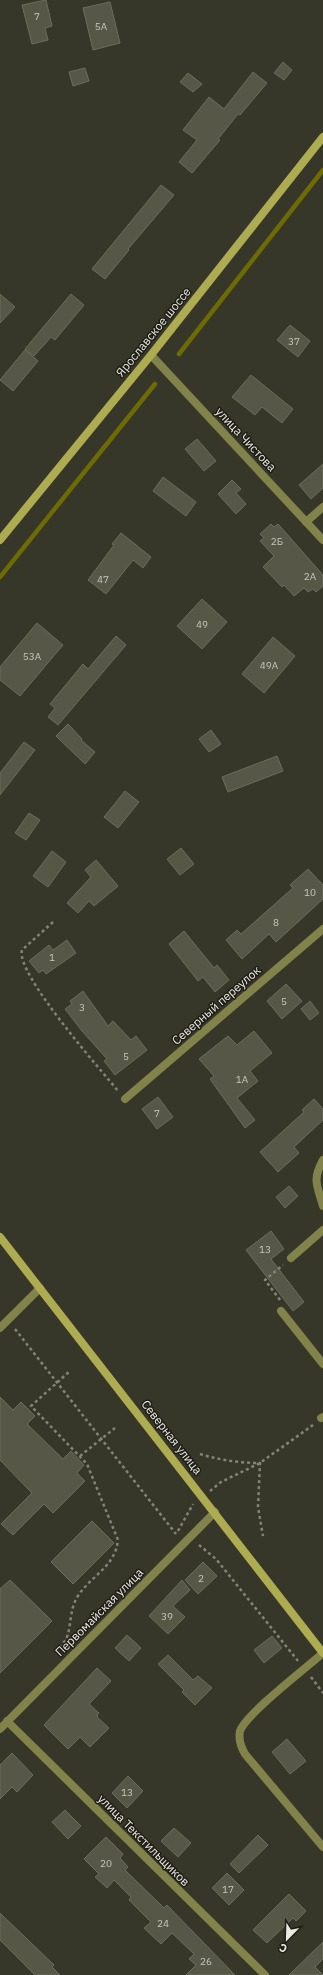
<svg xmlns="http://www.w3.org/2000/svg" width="323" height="1975" font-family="'IBM Plex Sans',sans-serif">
<rect width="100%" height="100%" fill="#373729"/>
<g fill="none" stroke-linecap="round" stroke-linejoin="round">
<path stroke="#6d6b03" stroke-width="4.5" d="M179 354 323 170
M0 577 155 384"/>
</g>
<path fill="#575748" stroke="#6d6d5d" d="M46 0 52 26 45 28 48 40 32 44 22 5Z
M110 2 120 43 93 50 83 8Z
M283 62 292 70 284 80 274 73Z
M85 68 89 81 73 86 69 72Z
M253 72 267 83 240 115 238 114 218 139 220 140 192 173 179 162 197 140 183 130 209 97 224 109Z
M188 73 202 84 193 92 180 82Z
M161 185 174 195 128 249 129 250 105 279 92 269Z
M0 294 15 307 0 323Z
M71 294 84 305 55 340 51 337 34 356 25 349Z
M290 325 310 341 298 357 277 340Z
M25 350 38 361 13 391 0 380Z
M251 375 293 409 282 423 262 407 255 415 232 397Z
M197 439 216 461 204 471 185 449Z
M323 464V488L311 499 299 485Z
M163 477 196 502 186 516 153 491Z
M232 480 241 489 236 493 246 504 236 514 218 494Z
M271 524 274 527 278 524 323 575V586L316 592 313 589 308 592 304 588 294 596 284 585 282 587 263 567 274 556 260 541 264 538 260 534Z
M121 533 151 557 143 568 133 560 106 594 88 580 114 545 112 544Z
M202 599 227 622 202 649 177 626Z
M37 623 63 645 20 696 0 680V667Z
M116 636 126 645 58 725 48 717 55 708 50 704 83 664 88 669Z
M273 637 295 656 264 693 242 674Z
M68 724 82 739 81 740 95 752 85 764 56 736Z
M211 730 221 744 209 752 199 739Z
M24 742 35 750 0 795V773Z
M277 756 283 771 228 792 222 777Z
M125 791 139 802 118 828 104 817Z
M29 813 40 820 26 840 15 833Z
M181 848 194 864 180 875 167 859Z
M52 851 66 862 48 887 33 876Z
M96 860 118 886 94 906 89 901 78 913 67 903 91 877 85 870Z
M308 869 323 885V899L276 942 269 934 242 959 226 940 237 930 241 934 293 888 290 885Z
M184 931 214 968 217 965 229 980 215 992 203 977 198 981 169 944Z
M67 940 76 953 46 974 43 970 39 973 29 961 49 945 53 950Z
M286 984 302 1001 282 1019 267 1001Z
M83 991 108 1026 113 1021 131 1040 136 1036 147 1050 115 1075 104 1061 107 1059 82 1031 65 1009 72 1004 70 1001Z
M310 1001 319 1013 310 1020 301 1009Z
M254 1031 272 1053 250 1071 258 1081 237 1098 255 1120 245 1128 210 1079 214 1076 199 1059 228 1036 237 1045Z
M158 1097 173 1117 157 1129 142 1109Z
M314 1099 323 1109V1120L294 1147 299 1153 278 1172 260 1152 304 1112 302 1110Z
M289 1186 298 1196 285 1208 276 1197Z
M271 1231 284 1249 271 1259 304 1302 293 1311 246 1250Z
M0 1397 13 1410 21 1402 35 1416 27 1424 63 1459 71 1451 84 1465 77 1473 85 1481 53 1513 44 1504 13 1535 1 1524 32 1493 0 1460Z
M92 1521 114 1543 73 1584 51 1562Z
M203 1562 217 1576 198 1594 185 1580Z
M10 1580 52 1621 0 1673V1589Z
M182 1580 190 1590 173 1606 185 1617 168 1634 149 1616Z
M127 1635 141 1648 129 1661 115 1648Z
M272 1636 282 1648 264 1663 254 1650Z
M168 1655 193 1680 198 1676 212 1688 195 1705 182 1692 184 1690 158 1664Z
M97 1668 111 1681 89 1704 99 1713 97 1715 98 1718 109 1728 90 1747 80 1737 68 1749 44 1725Z
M287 1739 306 1761 290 1774 272 1752Z
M12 1753 33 1775 17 1792 12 1787 0 1799V1765Z
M128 1776 143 1791 127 1808 112 1793Z
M65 1810 81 1826 68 1839 52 1822Z
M174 1828 191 1843 178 1857 161 1841Z
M258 1835 268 1845 239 1873 230 1864Z
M106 1837 123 1854 120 1858 128 1867 125 1870 164 1908 167 1905 235 1975H186L196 1965 189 1959 194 1954 172 1933 161 1944 144 1928 151 1922 129 1900 131 1897 114 1880 107 1888 95 1877 99 1874 84 1859Z
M227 1873 244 1890 229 1905 212 1888Z
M289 1894 306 1911 296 1921 293 1918 267 1943 253 1930Z
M0 1913 54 1965 52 1967 60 1975H35L0 1940Z
M323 1942V1959L315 1967 323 1975H289Z"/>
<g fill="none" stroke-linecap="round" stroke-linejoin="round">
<path stroke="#838378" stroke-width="2.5" stroke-dasharray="3 3" stroke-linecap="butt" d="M53 922 22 950C15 973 101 1070 118 1091
M280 1300 265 1280 283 1265
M15 1329 176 1534
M200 1454C220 1460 239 1463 260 1463L258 1507 263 1536
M80 1456 115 1428
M210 1491 221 1482 260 1463 313 1425
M178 1531 193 1504
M199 1545 216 1559 298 1661
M57 1653C60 1648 64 1643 67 1637 72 1623 69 1607 80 1593 94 1574 115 1566 118 1540L87 1464 31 1406 70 1371
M311 1677 323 1693"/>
<path stroke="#82824b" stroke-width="8" d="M281 1311 323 1364
M0 1328 40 1288
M323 1653C306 1668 246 1714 240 1731 238 1740 241 1747 245 1754L323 1847"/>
<path stroke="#82824b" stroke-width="8" d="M151 355 323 540
M306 522 323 507
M125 1099 323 929
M323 1160C312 1180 317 1185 323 1206
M291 1258 323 1230
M321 1418 323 1417
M7 1721 265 1975
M0 1729 215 1512"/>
<path stroke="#aeac50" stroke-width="8" d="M0 540 151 355 323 137
M0 1237 323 1653"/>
</g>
<g text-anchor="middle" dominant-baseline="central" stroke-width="3" stroke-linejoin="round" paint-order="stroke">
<g font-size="10" fill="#c6c6bc">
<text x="37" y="16">7</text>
<text x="101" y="26">5А</text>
<text x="294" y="341">37</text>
<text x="277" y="541">2Б</text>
<text x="310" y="576">2А</text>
<text x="103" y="579">47</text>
<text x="202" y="624">49</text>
<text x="32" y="656">53А</text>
<text x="269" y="665">49А</text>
<text x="310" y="892">10</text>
<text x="276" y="922">8</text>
<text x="52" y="957">1</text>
<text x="284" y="1001">5</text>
<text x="82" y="1007">3</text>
<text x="126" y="1056">5</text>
<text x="242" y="1079">1А</text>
<text x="157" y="1113">7</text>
<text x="265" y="1249">13</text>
<text x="201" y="1578">2</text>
<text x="167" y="1616">39</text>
<text x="127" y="1792">13</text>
<text x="106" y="1863">20</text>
<text x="228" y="1889">17</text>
<text x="163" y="1923">24</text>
<text x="206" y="1961">26</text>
</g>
<g font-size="12" fill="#ebebe2" stroke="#1e1e17">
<text transform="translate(153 332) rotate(-51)">Ярославское шоссе</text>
<text transform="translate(246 439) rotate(47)">улица Чистова</text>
<text transform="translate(216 1005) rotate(-41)">Северный переулок</text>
<text transform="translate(172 1437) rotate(52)">Северная улица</text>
<text transform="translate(99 1612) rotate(-45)">Первомайская улица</text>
<text transform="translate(144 1840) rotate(45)">улица Текстильщиков</text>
</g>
</g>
<g transform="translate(287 1939) rotate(203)" stroke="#1e1e17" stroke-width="3" paint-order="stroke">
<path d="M0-3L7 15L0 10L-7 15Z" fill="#ebebe2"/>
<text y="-6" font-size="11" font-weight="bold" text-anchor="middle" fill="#ebebe2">С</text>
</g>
</svg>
